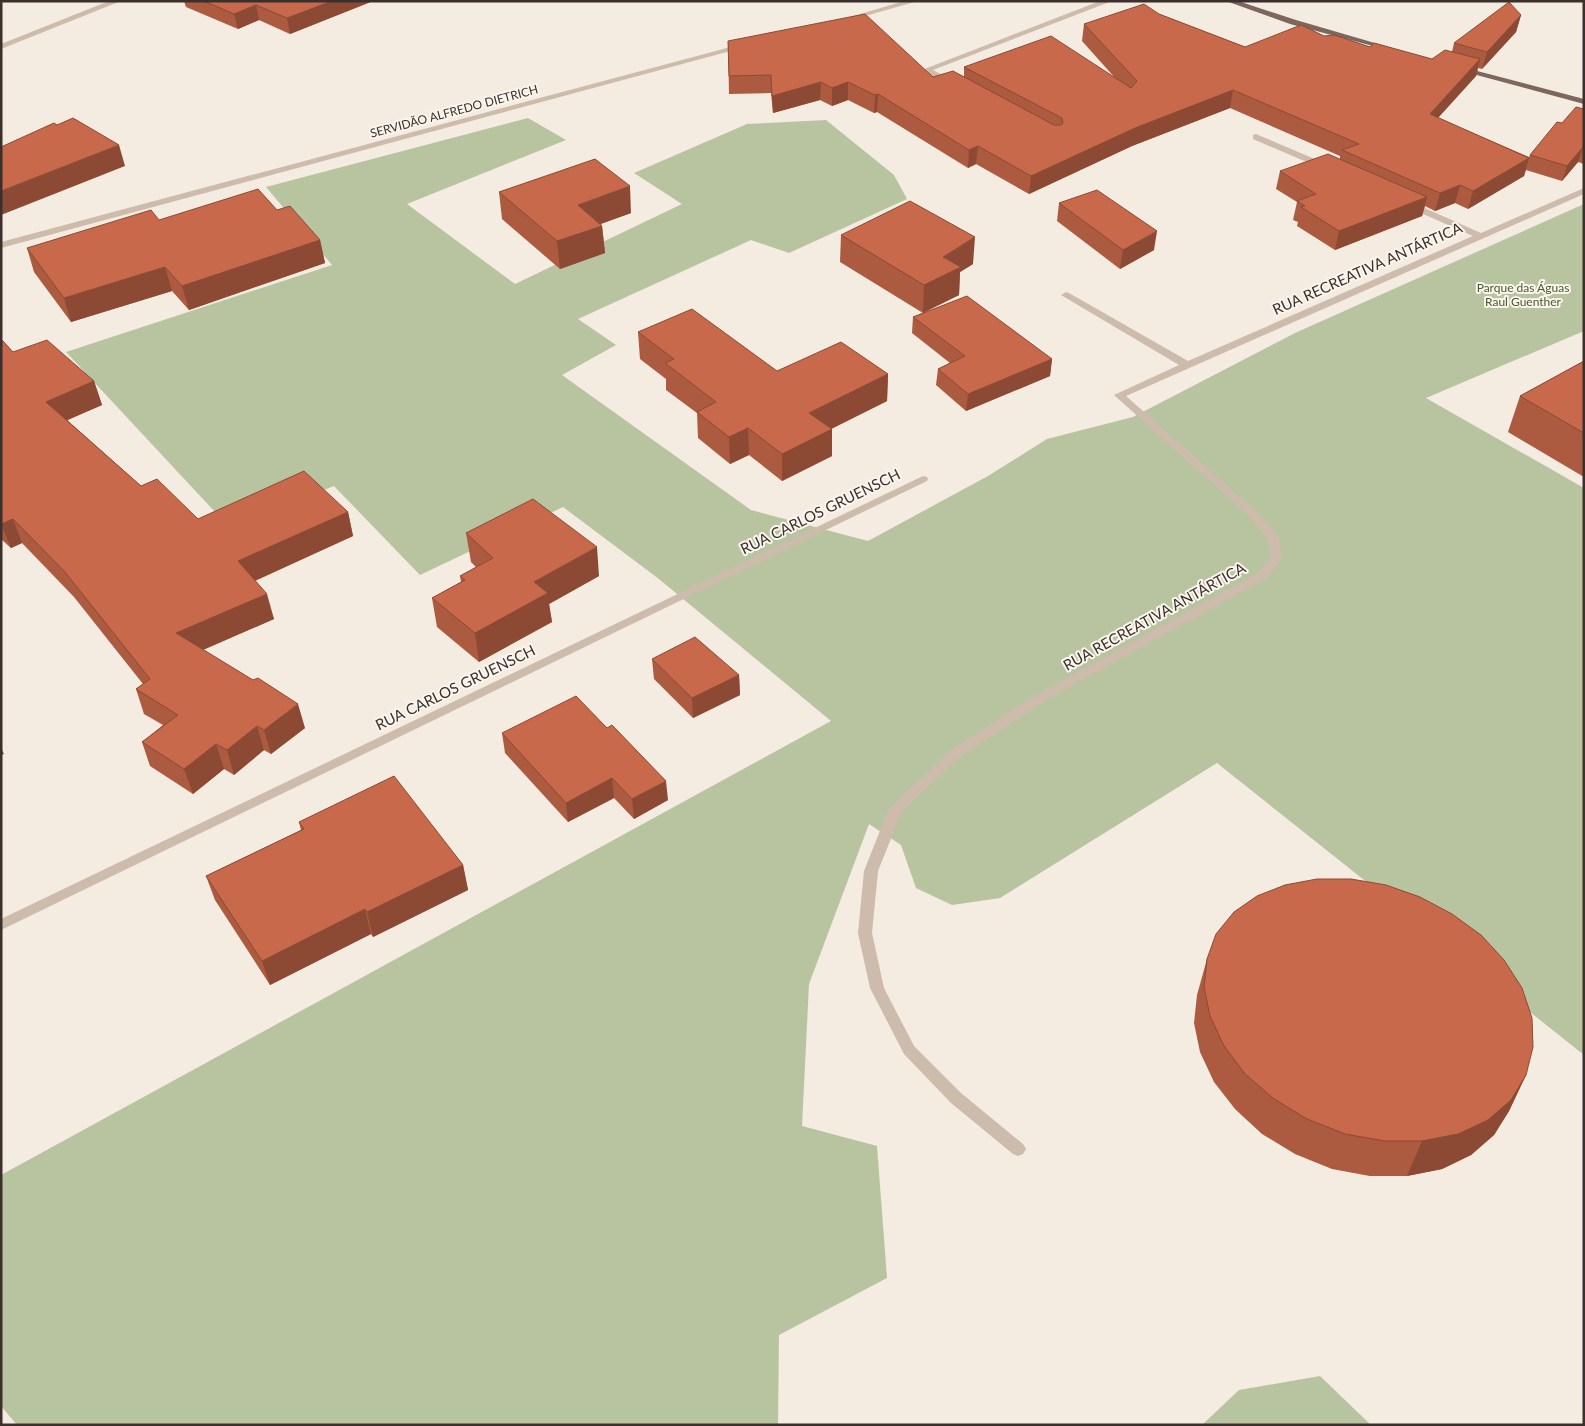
<svg xmlns="http://www.w3.org/2000/svg" width="1585" height="1426" font-family="Lato,sans-serif">
<rect width="100%" height="100%" fill="#f4ebe1"/>
<path fill="#b8c4a0" d="M528 118 566 140 407 204 515 284 682 204 634 173 747 124 826 120 894 175 907 199 789 253 751 240 578 319 616 345 562 375 751 510 868 541 988 476 1047 439 1133 417 1295 333 1584 204V331L1426 398 1584 488V1055L1217 763 1000 898 952 905 916 888 901 845 869 824 809 984 802 1126 877 1146 887 1278 779 1335 778 1425H17L1 1406V1175L831 721 659 579 563 507 420 575 334 486 229 527 66 352 332 265 266 187Z
M1320 1376 1371 1425H1202L1239 1390Z"/>
<g fill="none" stroke-linecap="round" stroke-linejoin="round">
<path fill="#cdbbac" fill-rule="evenodd" d="M904 1H918L851 20 847 18Z
M1100 1H1112L933 70 955 82V86H949L922 70Z
M742 44 749 46 1 248V242Z
M1256 134 1329 165 1330 167 1326 170 1323 169 1253 139V135Z
M1584 188V194L1126 396 1256 511 1279 537 1282 558 1267 578 1046 700 961 756 902 811 878 871 872 933 884 988 914 1046 961 1093 1023 1144 1026 1149 1023 1154 1018 1156 1013 1154 951 1103 904 1054 870 988 858 933 864 871 889 808 951 750 1038 694 1259 572 1270 558 1267 538 1248 515 1114 395 1179 365 1061 295 1066 292 1069 293 1188 361 1473 236 1405 206V202H1411L1481 233Z
M923 476 927 477 928 479 927 481 1 930V919Z"/>
<path fill="#cdbbac" fill-rule="evenodd" d="M109 1H121L1 49V44Z"/>
<path fill="#7d675c" fill-rule="evenodd" d="M1226 1H1238L1296 20 1392 48 1388 50 1290 24Z
M1458 66 1584 99V104L1458 70Z"/>
</g>
<path fill="#ac5a40" d="M184 1H373L290 34 259 20 238 29 186 7Z
M1159 14 1245 47 1324 36 1370 47 1432 59 1452 52 1454 43 1521 15 1516 32 1482 69 1478 68 1476 76 1438 118 1529 157 1530 155 1562 123 1584 109V164L1578 162 1562 181 1526 170 1524 176 1468 209 1455 203 1435 211 1425 206 1422 216 1335 250 1297 226 1298 222 1293 220 1297 202 1276 189 1280 171 1340 159V156L1230 108 1132 146 1029 194 976 164 968 168 877 112 874 113 848 100 832 106 820 100 773 113 771 93 729 94 728 41 933 77H964V67L1116 79 1082 41 1084 24Z
M499 192 631 213 601 224 602 226 605 253 560 269 502 219Z
M1059 203 1154 250 1120 269 1057 221Z
M159 220 320 240 325 263 189 310 172 291 71 322 34 272 27 248Z
M841 235 973 264 960 272 959 295 924 312 1052 359 1050 376 966 411 936 385 938 369 950 363 912 333 913 317 923 313 840 262Z
M638 332 777 371 888 374 887 401 831 429 832 456 782 481 749 455 730 464 698 438 697 413 666 390V379L640 359Z
M1 339 13 352 94 381 102 405 67 420 141 486 198 519 348 512 353 536 255 581 274 619 203 650 305 728 271 754 264 750 234 775 224 769 193 794 150 766 142 742 163 725 144 714 136 689 143 684 74 597 22 543 11 548 1 539Z
M1584 361V477L1508 432 1520 396Z
M466 533 599 576 549 604 552 622 479 662 437 627 432 598 461 582 460 576 476 567 471 562Z
M652 659 739 675 740 695 693 718 654 679Z
M502 733 668 800 634 819 614 798 568 822 505 753Z
M299 822 463 865 468 890 373 937 371 934 270 985 215 900 206 876 301 830Z
M1207 959 1526 1075 1509 1111 1494 1135 1471 1155 1442 1169 1407 1176H1370L1332 1169 1295 1154 1262 1134 1235 1109 1214 1082 1200 1052 1194 1023 1197 995Z"/>
<path fill="#8c4a34" d="M332 1H373L290 34 287 18Z
M256 5 259 20 238 29 234 14Z
M1521 15 1516 32 1482 69 1487 52Z
M1480 59 1476 76 1425 132 1430 114Z
M821 82 820 100 773 113 772 96Z
M848 82V100L832 106V88Z
M1233 90 1230 108 1132 146 1029 194 1031 176 1135 128Z
M878 94 877 112 874 113 875 95Z
M119 145 125 166 1 215V191Z
M978 146 976 164 968 168 969 150Z
M1583 147 1578 162 1562 181 1567 166Z
M1529 158 1524 176 1468 209 1473 191Z
M1460 185 1455 203 1435 211 1440 193Z
M630 186 631 213 580 231 578 205Z
M1427 197 1422 216 1335 250 1339 231Z
M602 226 605 253 560 269 557 241Z
M1157 231 1154 250 1120 269 1123 250Z
M975 237 973 264 960 272 959 295 923 313 924 285 943 257Z
M320 240 325 263 189 310 182 286Z
M165 267 172 291 71 322 64 298Z
M1052 359 1050 376 966 411 968 394Z
M888 374 887 401 809 440V413Z
M94 381 102 405 54 426 46 402Z
M748 428 749 455 730 464 729 437Z
M832 429V456L782 481V454Z
M348 512 353 536 245 585 238 561Z
M13 519 22 543 11 548 1 524Z
M597 547 599 576 549 604 552 622 479 662 475 633 534 582Z
M267 594 274 619 184 658 176 633Z
M739 675 740 695 693 718 692 698Z
M298 704 305 728 271 754 264 730Z
M257 726 264 750 234 775 227 750Z
M216 744 224 769 193 794 184 769Z
M1 748 4 754 1 755Z
M612 778 614 798 568 822 566 803Z
M666 781 668 800 634 819 632 799Z
M463 865 468 890 373 937 367 912Z
M365 909 371 934 270 985 262 961Z
M1526 1075 1509 1111 1494 1135 1471 1155 1442 1169 1407 1176 1422 1141Z"/>
<path fill="#c8694b" stroke="#8c4a34" d="M204 1H332L287 18 256 5 234 14Z
M1509 2 1521 15 1487 52 1454 43Z
M1144 4 1159 14 1245 47 1301 25 1324 36 1334 35 1370 47 1374 43 1432 59 1445 50 1480 59 1430 114 1529 158 1473 191 1460 185 1440 193 1342 150 1359 144 1233 90 1135 128 1031 176 978 146 969 150 878 94 875 95 848 82 832 88 821 82 772 96 771 75 729 76 728 41 865 14 933 77 953 71 1054 125H1061L1063 123 1062 118 964 67 1051 36 1131 88 1137 81 1084 24Z
M1576 107 1584 109V147H1583L1567 166 1530 155 1557 122 1562 123Z
M73 118 119 145 1 191V147L54 123 57 125Z
M1328 154 1427 197 1339 231 1301 207 1305 206 1297 201 1316 194 1280 171Z
M595 159 630 186 578 205 602 226 557 241 499 192Z
M258 189 277 210 290 206 320 240 182 286 165 267 64 298 27 248 151 210 159 220Z
M1097 190 1157 231 1123 250 1059 203Z
M910 201 975 237 943 257 961 267 924 285 841 235Z
M967 296 1052 359 968 394 938 369 965 356 913 317Z
M692 309 777 371 841 342 888 374 809 413 832 429 782 454 748 428 729 437 697 412 716 402 665 363 674 359 638 332Z
M1 339 13 352 47 340 94 381 46 402 141 486 157 479 198 519 304 471 348 512 238 561 267 594 176 633 253 680 258 678 298 704 264 730 257 726 227 750 216 744 184 769 142 742 178 715 136 689 150 679 65 572 13 519 1 524Z
M1584 361V433L1520 396Z
M533 499 597 547 534 582 548 593 475 633 432 598 465 580 460 576 493 558 466 533Z
M695 637 739 675 692 698 652 659Z
M576 696 607 728 612 725 666 781 632 799 612 778 566 803 502 733Z
M394 776 463 865 367 912 365 909 262 961 206 876 304 829 299 822Z
M1317 879H1351L1386 885 1420 897 1452 914 1481 935 1504 960 1522 988 1532 1018 1533 1047 1526 1075 1511 1100 1488 1120 1458 1134 1422 1141H1385L1345 1134 1307 1119 1274 1099 1245 1074 1224 1046 1210 1016 1204 987 1207 959 1216 934 1234 912 1257 896 1285 885Z"/>
<g text-anchor="middle" dominant-baseline="central" stroke-width="4" stroke-linejoin="round" paint-order="stroke">
<g font-size="12" fill="#3b302b" stroke="#fbf5ee">
<text transform="translate(454 111) rotate(-15)">SERVIDÃO ALFREDO DIETRICH</text>
</g>
<g font-size="12" fill="#4a5a2e" stroke="#fbf5ee">
<text x="1523" y="287">Parque das Águas<tspan x="1523" dy="14">Raul Guenther</tspan></text>
</g>
<g font-size="15" fill="#3b302b" stroke="#fbf5ee">
<text transform="translate(1367 268) rotate(-24)">RUA RECREATIVA ANTÁRTICA</text>
<text transform="translate(820 511) rotate(-26)">RUA CARLOS GRUENSCH</text>
<text transform="translate(1154 616) rotate(-29)">RUA RECREATIVA ANTÁRTICA</text>
<text transform="translate(455 687) rotate(-26)">RUA CARLOS GRUENSCH</text>
</g>
</g>
<rect width="1585" height="1426" fill="none" stroke="#3b302b" stroke-width="5"/>
</svg>
